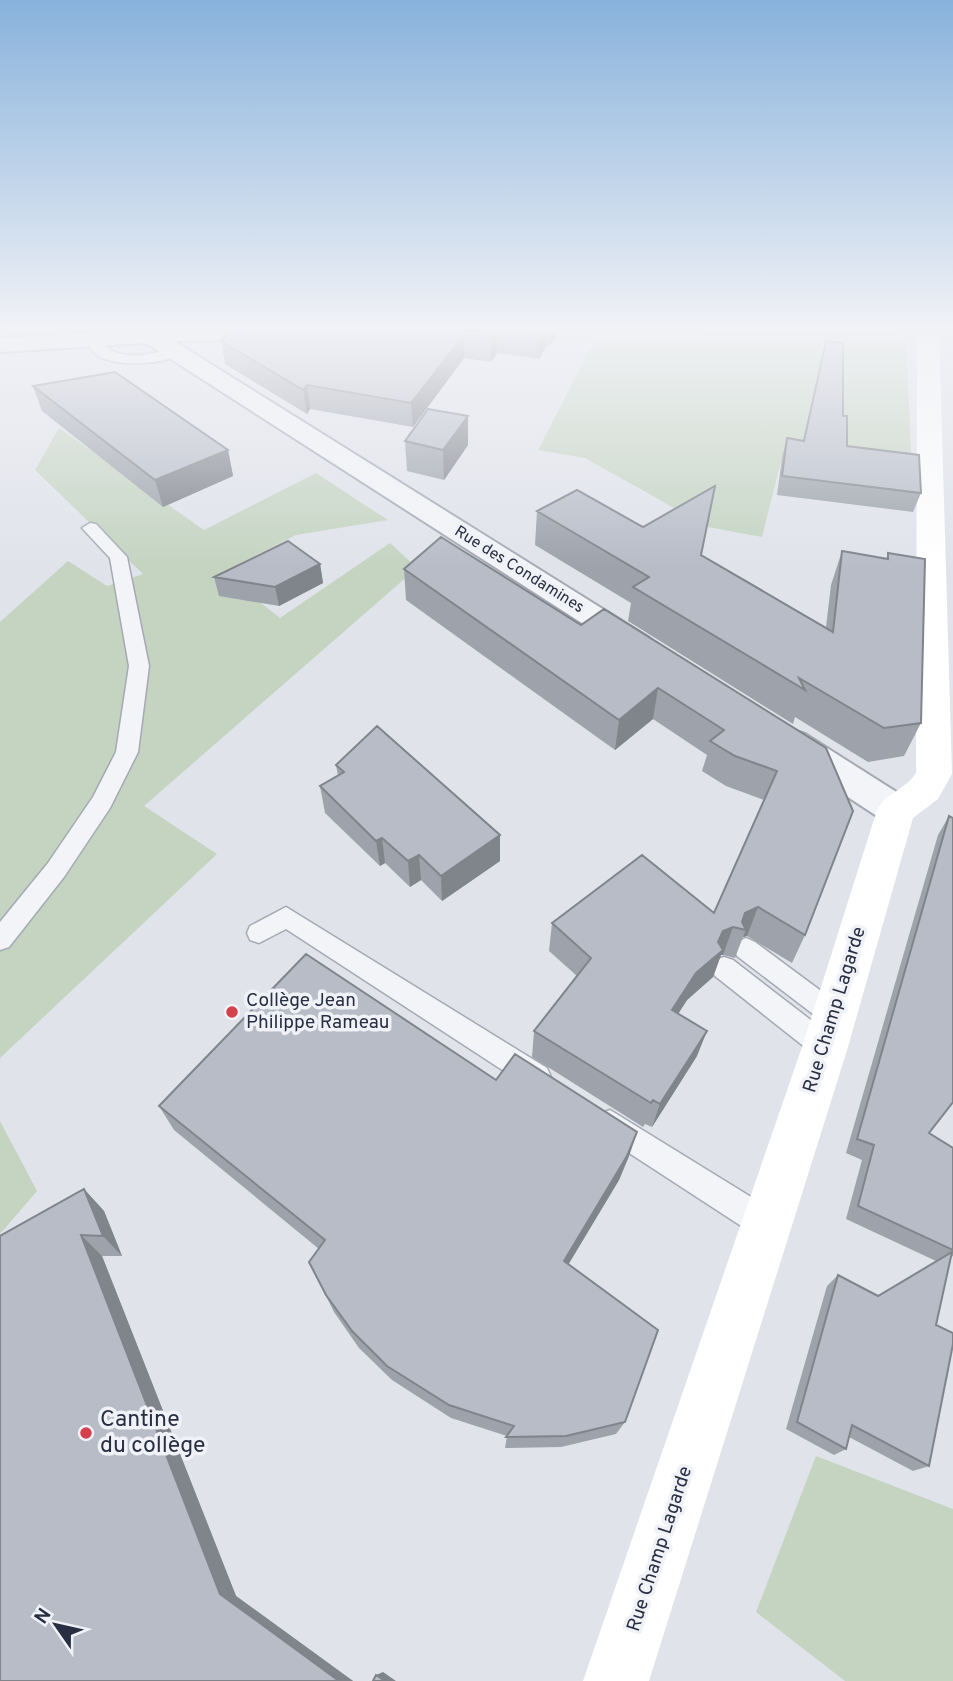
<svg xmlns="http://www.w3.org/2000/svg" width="953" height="1681" font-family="Overpass,sans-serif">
<rect width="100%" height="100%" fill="#e0e3ea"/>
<path fill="#c4d4c1" d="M832 331H889L906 336 912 475 782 457 762 537 708 527 585 458 538 450 597 336Z
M59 428 204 530 316 473 388 520 296 535 222 572 280 618 390 543 417 568 144 806 217 854 0 1058V622L68 561 107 586 143 574 35 470Z
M0 1121 37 1191 0 1234Z
M816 1456 953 1509V1681H845L756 1612Z"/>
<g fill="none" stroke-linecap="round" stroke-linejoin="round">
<defs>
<path id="service" d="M92 336 97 337C115 364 148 355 176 348L183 352C167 365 119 367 100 357 93 353 90 347 85 340Z
M90 523 96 524 127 557 149 666 138 752 110 808 64 877 9 947 0 950V922L48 863 93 797 116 752 129 666 110 558 82 528Z
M286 907 547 1068 551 1077 547 1086 537 1090 527 1086 286 929 259 943 250 940 247 933 250 926Z
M746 938 755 942 844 1008 848 1016 844 1024 835 1028 826 1024 737 956 734 949 737 942Z
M724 957 733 960 834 1038 838 1047 834 1056 825 1059 816 1056 715 976 711 968 715 960Z
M610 1110 777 1213 781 1224 777 1235 766 1239 755 1235 600 1134 596 1124 600 1114Z"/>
<path id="minor" d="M118 331H292L290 338 282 340 174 341 649 638 654 645 649 652 638 655 627 652 146 343 0 352V338Z
M792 730 805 734 909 800 915 810 909 820 896 824 883 820 779 752 774 743 779 734Z"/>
</defs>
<use href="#service" stroke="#a5a9b4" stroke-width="3"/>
<use href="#minor" stroke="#a5a9b4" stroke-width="4"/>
<use href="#service" fill="#f3f4f8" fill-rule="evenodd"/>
<use href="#minor" fill="#f3f4f8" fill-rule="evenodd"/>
<path fill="#fff" fill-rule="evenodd" d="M917 331H939L952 774 938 799 913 818 848 1047 649 1681H583L802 1047 877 810C886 793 906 789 916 773Z"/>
</g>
<path fill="#9da2ab" d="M231 331H559L550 346H546L539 359 497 353 491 362 464 358 413 427 310 409 307 414 225 364 221 341Z
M826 341 843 416 847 446 921 493 913 512 777 495 782 457 787 438 803 440Z
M33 386 228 450 233 476 163 507 42 411Z
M468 416V445L444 480 407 471 405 441Z
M537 511 643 527 701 555 826 627 831 585 842 551 886 559 888 553 921 723 904 756 868 762 795 717 793 724 628 621 631 603 535 545Z
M320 564 323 583 279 606 219 596 214 577Z
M404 569 581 625 826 748 805 935 792 963 747 936 743 937 735 958 723 955H721L713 977 687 1000 678 1014 697 1056 652 1127 645 1124 643 1127 532 1057 534 1031 577 976 549 951 552 923 714 913 764 800 726 786 702 771 707 755 653 719 615 750 406 600Z
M336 765 500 835V861L442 901 421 880 410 887 385 863 380 866 325 813 320 786 338 776Z
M949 816 929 1133 953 1148V1256L951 1257 936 1325 929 1466 913 1471 849 1437 846 1449 834 1455 786 1429 827 1286 838 1275 878 1296 936 1261 846 1219 862 1160 846 1153 938 835Z
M496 1080 637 1132 629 1156 619 1180 568 1265 625 1422 616 1434 561 1447 505 1448 507 1436 451 1418 392 1380 359 1348 334 1312 309 1262 319 1249 174 1130 159 1106Z
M84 1189 104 1211 122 1256H102L236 1596 353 1681H0Z"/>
<path fill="#80848b" d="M496 331 497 353 491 362V338Z
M542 331H547L546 346 539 359 540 335Z
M551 331H559L550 346Z
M464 335V358L413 427 411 403Z
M307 385 310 409 307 414 303 390Z
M468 416V445L444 480 443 450Z
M228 450 233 476 163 507 155 480Z
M320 564 323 583 279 606 275 587Z
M658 688 653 719 615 750 619 720Z
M500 835V861L442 901 441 876Z
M382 838 385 863 380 866 376 841Z
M419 855 421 880 410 887 408 861Z
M758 907 747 936 743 937 746 930 739 928 745 913Z
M733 927 723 955H721L713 977 687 1000 664 1036 672 1010 723 931Z
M707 1031 697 1056 652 1127 660 1104Z
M637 1132 629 1156 619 1180 559 1280 564 1261Z
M84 1189 104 1211 122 1256 103 1236Z
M81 1235 102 1256 236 1596 353 1681H339L220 1594Z
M383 1672 396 1681H385L376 1675Z"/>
<path fill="#b7bcc7" stroke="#80848b" stroke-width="2" d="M231 331H496L491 338 464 335 411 403 307 385 303 390 221 341Z
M507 331H542L540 335Z
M826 341 843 343V416H847V446L919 455 921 493 782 476 787 438 804 441Z
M115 372 228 450 155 480 33 386Z
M428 409 468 416 443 450 405 441Z
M715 486 701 555 833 632 842 551 888 559V553L925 559 921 723 884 728 799 678 805 690 633 587 649 577 537 511 577 490 643 527Z
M441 537 581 625 604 609 826 748 853 811 805 935 758 907 745 913 742 922 746 930 733 927 723 931 718 942 723 950 696 973 672 1010 707 1031 660 1104 653 1100 651 1103 534 1031 591 958 552 923 642 855 714 913 777 771 735 756 710 741 724 730 658 688 619 720 404 569Z
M288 541 320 564 275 587 214 577Z
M377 726 500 835 441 876 419 855 408 861 382 838 376 841 320 786 344 772 336 765Z
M949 816 953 818V1102L929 1133 953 1148V1250L858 1206 874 1145 857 1139Z
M306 954 496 1080 515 1054 637 1132 627 1156 564 1261 658 1330 625 1422 566 1436 506 1437 514 1426 449 1405 387 1366 352 1331 326 1295 309 1262 325 1240 159 1106Z
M84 1189 103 1236 81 1235 220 1594 339 1681H0V1236Z
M952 1252 936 1325 953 1333V1344L929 1466 852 1425 846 1449 797 1422 838 1275 878 1296Z
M376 1675 385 1681H373Z"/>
<linearGradient id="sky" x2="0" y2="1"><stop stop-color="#88b2dc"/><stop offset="0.58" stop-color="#f1f2f6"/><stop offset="1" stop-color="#f1f2f6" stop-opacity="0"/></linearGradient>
<rect width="953" height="566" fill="url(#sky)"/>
<g fill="#d4404b" stroke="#f0f2f7" stroke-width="2.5">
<circle cx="232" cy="1012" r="7"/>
<circle cx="86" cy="1433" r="7"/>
</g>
<g text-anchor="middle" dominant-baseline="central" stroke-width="7" stroke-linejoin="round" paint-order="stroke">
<g font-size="16" fill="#282f42" stroke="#f0f2f7">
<text transform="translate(519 570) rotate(32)">Rue des Condamines</text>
</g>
<g font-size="19" fill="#282f42" stroke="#f0f2f7" text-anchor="start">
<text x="246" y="1001">Collège Jean<tspan x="246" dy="22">Philippe Rameau</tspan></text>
</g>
<g font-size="19" fill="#282f42" stroke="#f0f2f7">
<text transform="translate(835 1010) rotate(-73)">Rue Champ Lagarde</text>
<text transform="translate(660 1549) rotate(-72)">Rue Champ Lagarde</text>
</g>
<g font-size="23" fill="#282f42" stroke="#f0f2f7" text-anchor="start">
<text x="100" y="1420">Cantine<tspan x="100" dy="26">du collège</tspan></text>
</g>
</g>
<g transform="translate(56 1625) rotate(304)" stroke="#f0f2f7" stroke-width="5" paint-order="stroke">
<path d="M0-5L12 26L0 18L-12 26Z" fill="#282f42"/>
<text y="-10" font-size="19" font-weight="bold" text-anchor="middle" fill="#282f42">N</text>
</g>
</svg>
